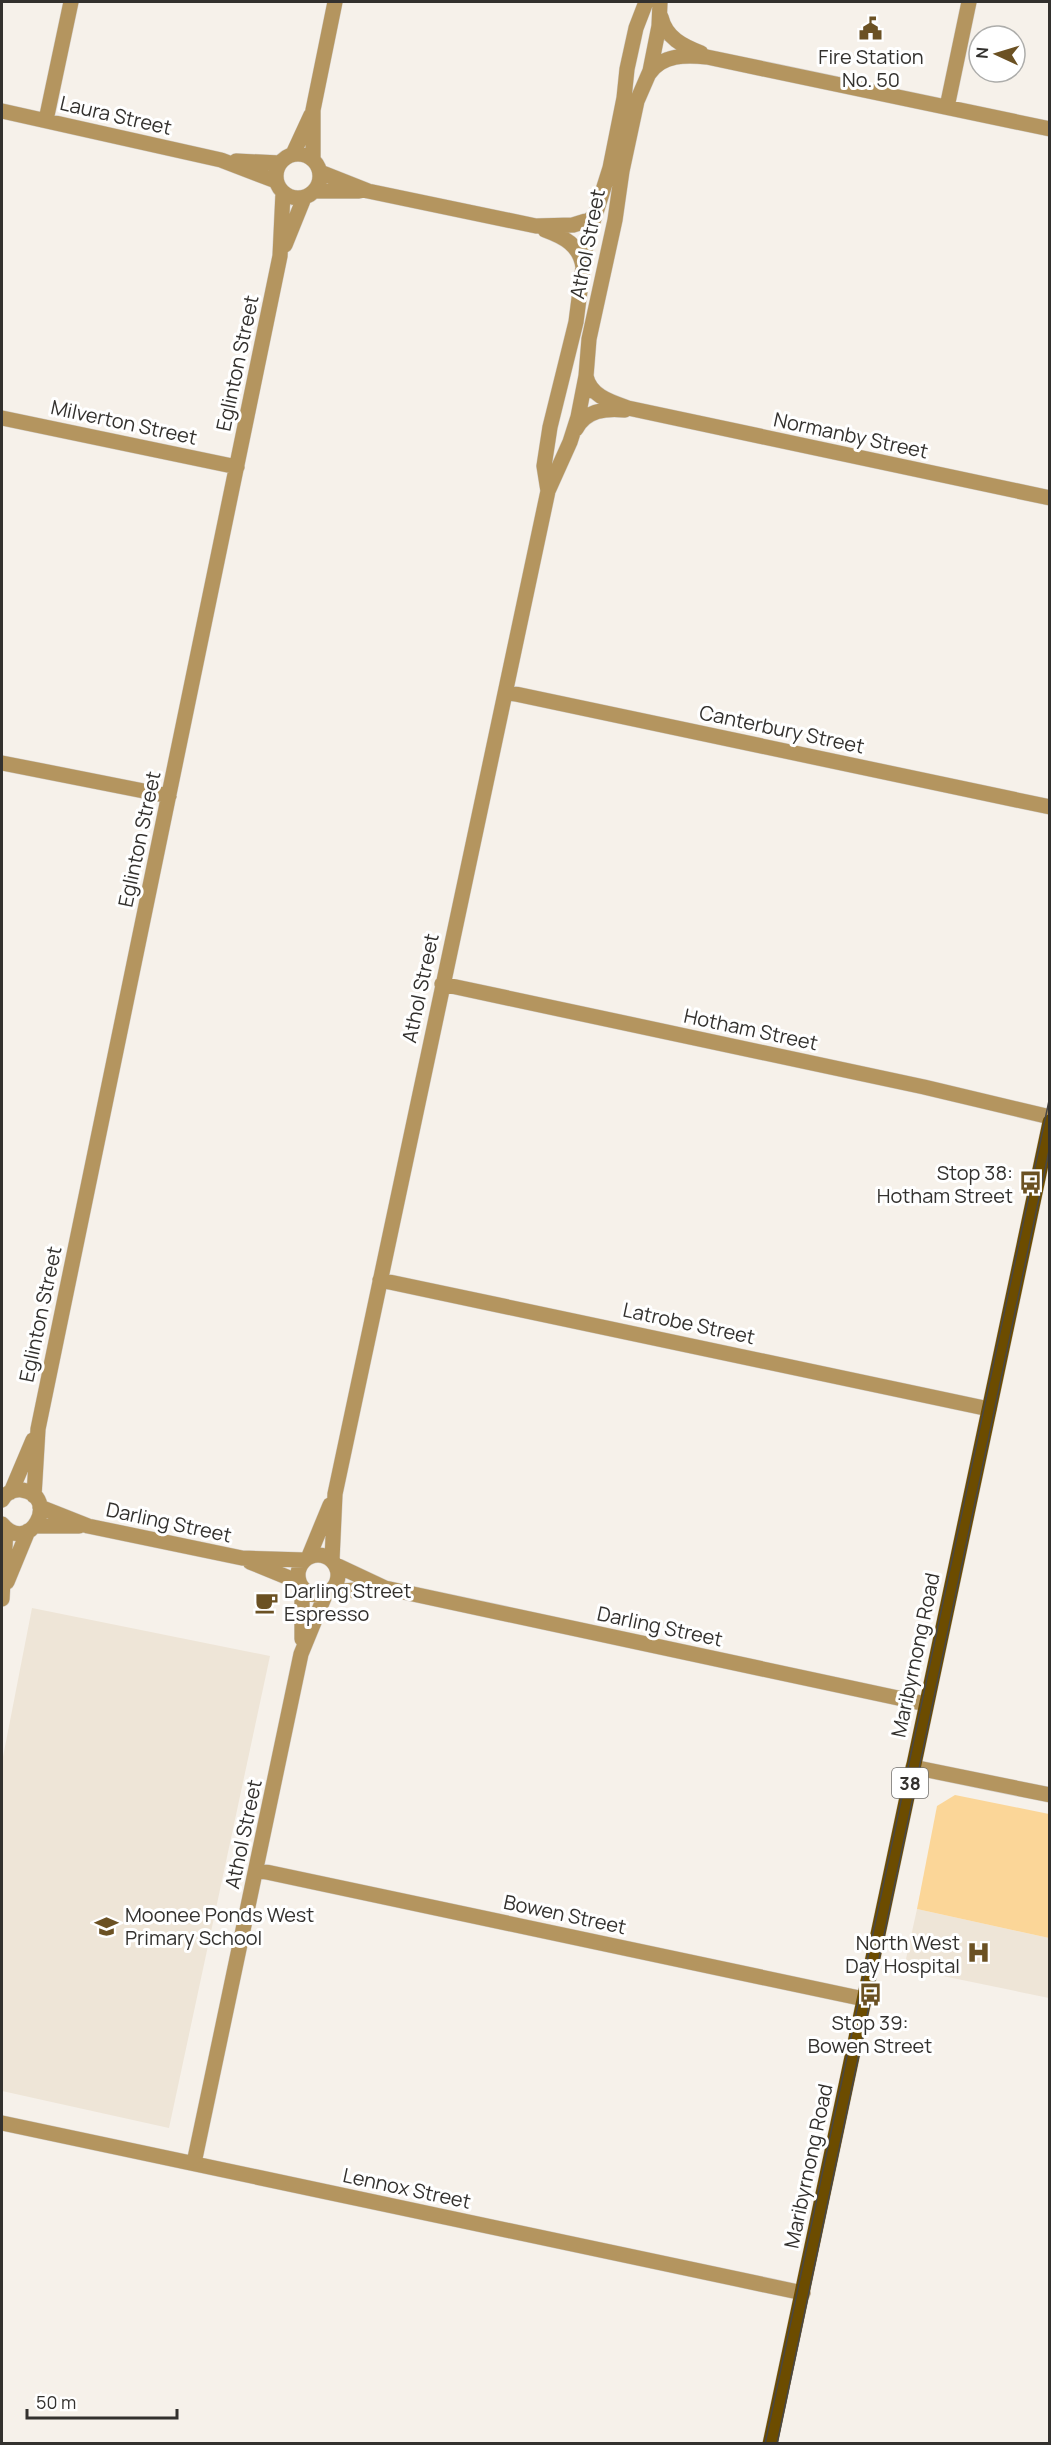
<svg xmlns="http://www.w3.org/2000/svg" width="1051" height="2445" font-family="Manrope,sans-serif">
<rect width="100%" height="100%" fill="#f6f1ea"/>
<path fill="#eee5d7" d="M32 1608 270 1656 169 2128 2 2091V1762Z
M917 1909 1049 1938V1998L904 1968Z"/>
<path fill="#fbd698" d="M955 1795 1049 1814V1938L917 1909 937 1806Z"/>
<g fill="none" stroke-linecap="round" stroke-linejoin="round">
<defs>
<path id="minor" d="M661 17C666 38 683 46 701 53
M649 74C662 54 687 55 707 57L1050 129
M947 107 969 2
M2 111 221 160 276 181
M46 120 71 2
M276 176a22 22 0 1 1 44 0a22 22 0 1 1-44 0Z
M293 154 311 115
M313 160V110L335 2
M236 161 280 163
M320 172 368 191 536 226 573 225 589 220 594 216
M314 191H359
M545 230C564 237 580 245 583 267
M285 245 304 198
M586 376C590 396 611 402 628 408L1050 498
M2 418 237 467
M576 429C586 410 606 408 625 410
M548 491 544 466 550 427 576 322 586 244 610 168 624 98 627 69 636 28 646 2
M506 692 1050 807
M2 763 169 796
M442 984 924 1087 1050 1117
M380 1280 989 1409
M11 1492 33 1440
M34 1496 38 1429 280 256 283 193
M2 1500C6 1493 13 1489 22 1490 61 1496 30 1557 2 1524
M40 1507 88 1526 242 1558 304 1560
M36 1526H79
M298 1575a20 20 0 1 1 40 0a20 20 0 1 1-40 0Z
M309 1556 330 1505
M332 1560 335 1494 548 491 570 442 578 417 586 376 589 339 615 220 622 171 637 101 650 71 659 26 660 2
M250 1562 299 1582
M336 1565 385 1588 926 1704
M7 1582 28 1531
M330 1592 382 1588
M2 1599 6 1529
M302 1639V1587
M913 1767 1050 1795
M257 1870 864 1999
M2 2123 803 2293
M194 2163 301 1654 326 1593"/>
<path id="primary" d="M770 2444 1050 1122"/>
</defs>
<use href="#minor" stroke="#d3cec8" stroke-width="16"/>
<use href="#primary" stroke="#d3cec8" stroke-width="16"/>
<use href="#minor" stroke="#b4955f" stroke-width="15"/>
<use href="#primary" stroke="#6c4c00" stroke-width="15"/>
<path stroke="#494744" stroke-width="1.5" d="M765 2444 1050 1096
M777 2444 1050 1146"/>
</g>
<defs>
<symbol id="civic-bare" viewBox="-9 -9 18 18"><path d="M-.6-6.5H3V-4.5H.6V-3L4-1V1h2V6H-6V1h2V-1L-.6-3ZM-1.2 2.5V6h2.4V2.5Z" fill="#6b5123" stroke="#fff" stroke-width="2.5" paint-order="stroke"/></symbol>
<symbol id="bus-bare" viewBox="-9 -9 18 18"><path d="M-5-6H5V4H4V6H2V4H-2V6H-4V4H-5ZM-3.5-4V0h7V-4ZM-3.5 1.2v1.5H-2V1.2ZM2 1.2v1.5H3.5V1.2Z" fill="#6b5123" stroke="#fff" stroke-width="2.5" paint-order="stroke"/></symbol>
<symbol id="cafe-bare" viewBox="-9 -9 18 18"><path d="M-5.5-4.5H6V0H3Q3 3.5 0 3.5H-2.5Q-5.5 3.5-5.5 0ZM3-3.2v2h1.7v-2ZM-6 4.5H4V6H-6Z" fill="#6b5123" stroke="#fff" stroke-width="2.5" paint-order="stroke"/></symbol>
<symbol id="school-bare" viewBox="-9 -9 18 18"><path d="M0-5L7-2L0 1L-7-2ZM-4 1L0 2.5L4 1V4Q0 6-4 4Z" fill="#6b5123" stroke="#fff" stroke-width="2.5" paint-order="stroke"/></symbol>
<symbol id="hospital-bare" viewBox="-9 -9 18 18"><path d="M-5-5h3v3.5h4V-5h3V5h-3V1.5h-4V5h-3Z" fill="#6b5123" stroke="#fff" stroke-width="2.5" paint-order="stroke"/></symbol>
</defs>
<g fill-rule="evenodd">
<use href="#civic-bare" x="854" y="12" width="33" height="33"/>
<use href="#bus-bare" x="1014" y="1166" width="33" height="33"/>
<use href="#cafe-bare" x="250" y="1586" width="33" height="33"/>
<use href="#school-bare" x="90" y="1910" width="33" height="33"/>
<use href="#hospital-bare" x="962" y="1936" width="33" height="33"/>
<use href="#bus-bare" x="854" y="1978" width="33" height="33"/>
</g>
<g text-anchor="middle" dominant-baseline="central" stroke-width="6" stroke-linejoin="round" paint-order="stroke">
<rect fill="#fff" stroke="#706f6d" stroke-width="1.5" x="892" y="1768" width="36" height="30" rx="4.5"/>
<g font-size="18" font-weight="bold" fill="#33312e">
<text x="910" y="1783">38</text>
</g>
<g font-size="20" fill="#33312e" stroke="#fff">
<text x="871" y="56">Fire Station<tspan x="871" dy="23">No. 50</tspan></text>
<text x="1013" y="1172" text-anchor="end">Stop 38:<tspan x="1013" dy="23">Hotham Street</tspan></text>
<text x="284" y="1590" text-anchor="start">Darling Street<tspan x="284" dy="23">Espresso</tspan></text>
<text x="125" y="1914" text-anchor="start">Moonee Ponds West<tspan x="125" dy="23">Primary School</tspan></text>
<text x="960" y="1942" text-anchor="end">North West<tspan x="960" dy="23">Day Hospital</tspan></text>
<text x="870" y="2022">Stop 39:<tspan x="870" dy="23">Bowen Street</tspan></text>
</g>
<g font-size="20" fill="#33312e" stroke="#fff">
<text transform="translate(116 115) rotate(13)">Laura Street</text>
<text transform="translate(587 244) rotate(-79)">Athol Street</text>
<text transform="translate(237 363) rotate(-78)">Eglinton Street</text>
<text transform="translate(124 422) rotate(12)">Milverton Street</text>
<text transform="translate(851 435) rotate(12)">Normanby Street</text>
<text transform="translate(782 729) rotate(12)">Canterbury Street</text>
<text transform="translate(139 839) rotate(-78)">Eglinton Street</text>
<text transform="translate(420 988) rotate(-78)">Athol Street</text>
<text transform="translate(751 1029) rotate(12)">Hotham Street</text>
<text transform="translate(40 1314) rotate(-78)">Eglinton Street</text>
<text transform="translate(689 1323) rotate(12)">Latrobe Street</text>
<text transform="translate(169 1522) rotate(12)">Darling Street</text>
<text transform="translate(660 1626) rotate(12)">Darling Street</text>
<text transform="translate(915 1655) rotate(-78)">Maribyrnong Road</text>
<text transform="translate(243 1834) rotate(-78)">Athol Street</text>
<text transform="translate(565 1914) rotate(12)">Bowen Street</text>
<text transform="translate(808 2166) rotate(-78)">Maribyrnong Road</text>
<text transform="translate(407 2188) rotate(12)">Lennox Street</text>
</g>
</g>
<rect width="1051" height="2445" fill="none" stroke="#33312e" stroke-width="6"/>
<g transform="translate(997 54) rotate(274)"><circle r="28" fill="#ffffff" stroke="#adadab" stroke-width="1.5"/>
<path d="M0-4.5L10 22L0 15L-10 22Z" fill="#6b5123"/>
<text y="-9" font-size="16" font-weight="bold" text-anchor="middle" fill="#33312e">N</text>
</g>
<path d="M27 2409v9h150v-9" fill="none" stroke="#33312e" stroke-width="3"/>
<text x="36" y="2409" font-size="18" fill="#33312e" stroke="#ffffff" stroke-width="4.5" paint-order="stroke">50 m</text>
</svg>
